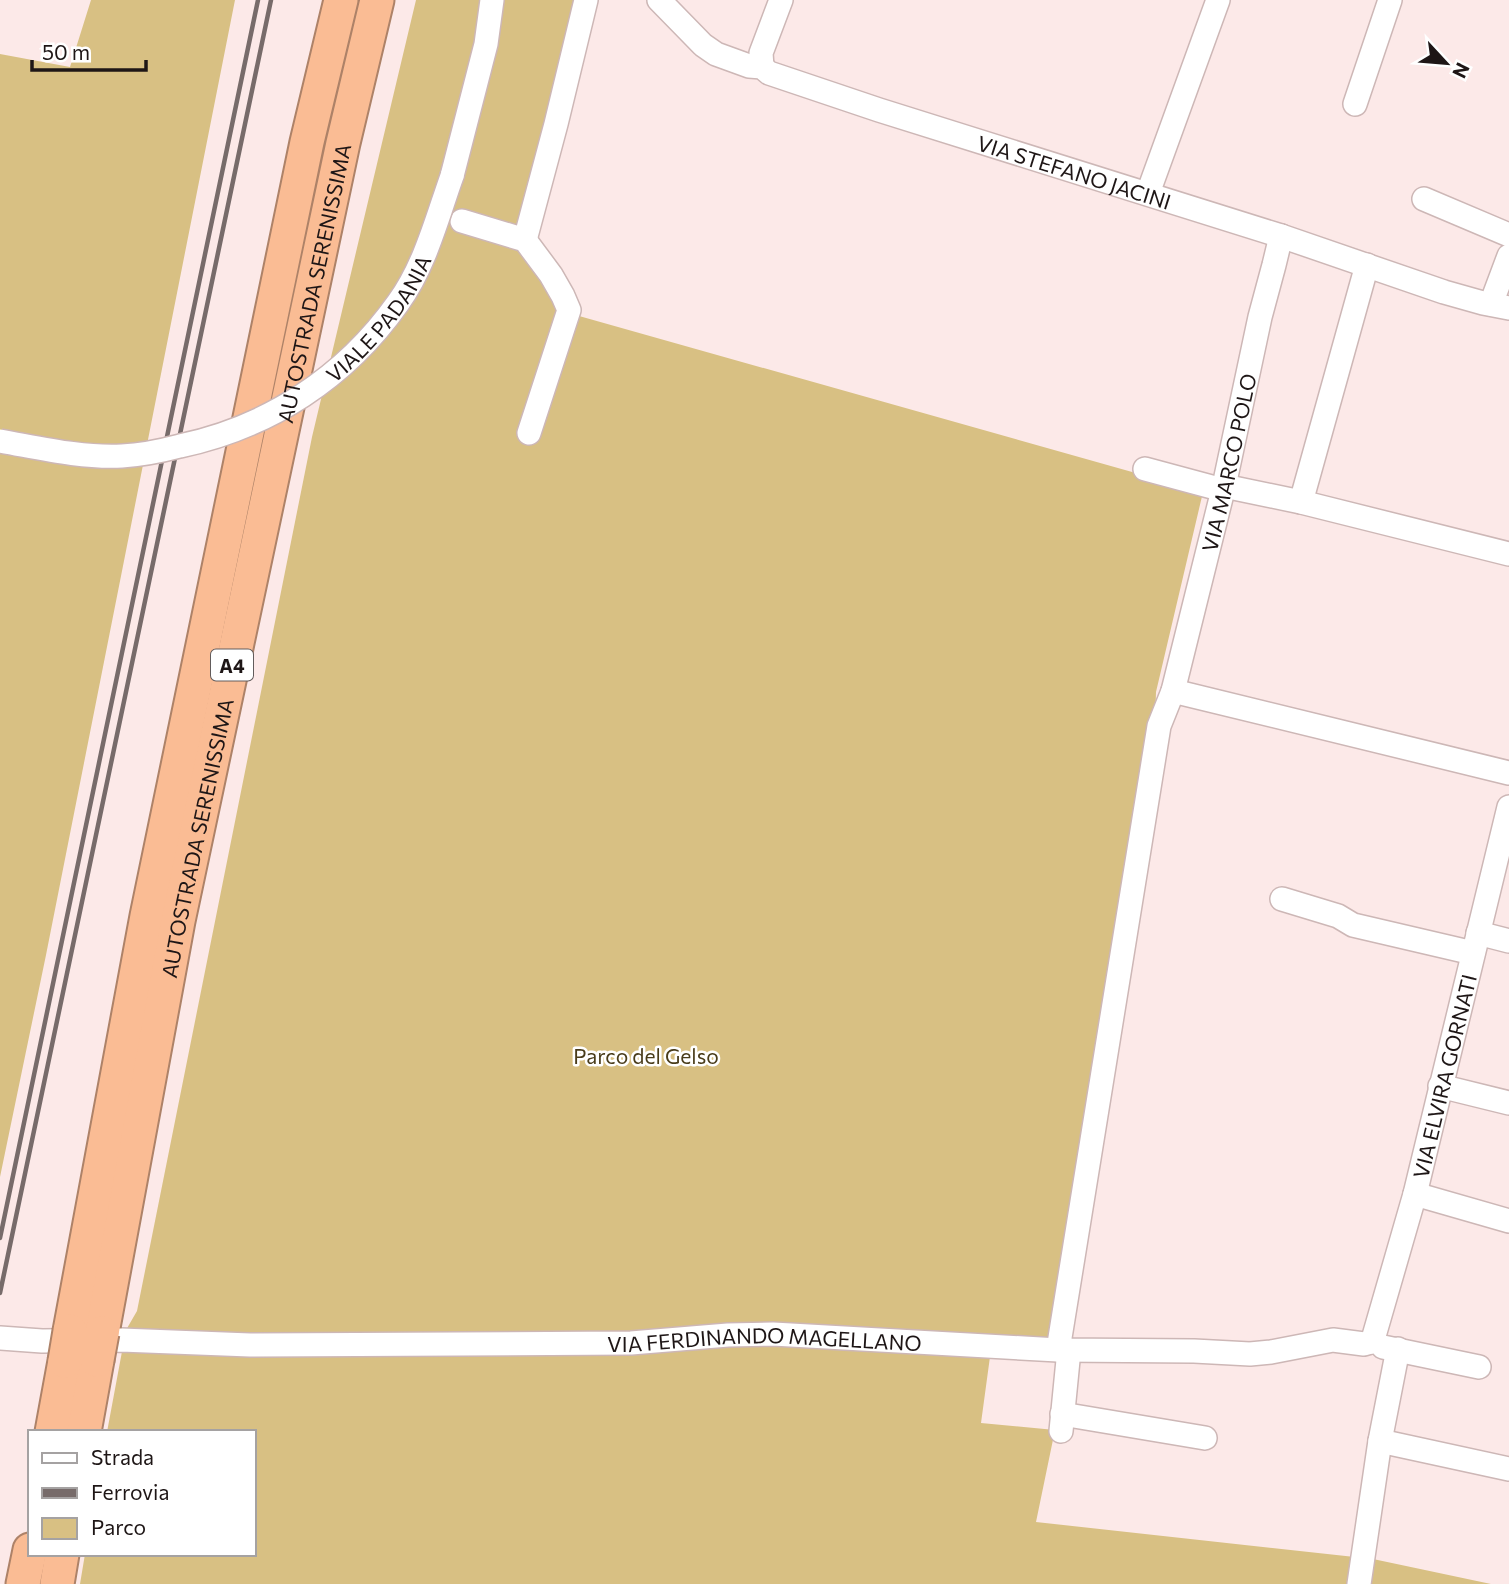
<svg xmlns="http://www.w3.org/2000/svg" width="1509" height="1584" font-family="Commissioner,sans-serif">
<rect width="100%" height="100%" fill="#fce9e8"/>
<path fill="#d8c083" d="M91 0H235L46 955 0 1177V54L70 67Z
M416 0H581L526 220 572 314 1203 492 1156 692 1155 722 1055 1343 992 1342 981 1423 1055 1430 1036 1522 1373 1559 1491 1584H80L85 1554H254V1432H107L126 1330 137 1311 312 437Z"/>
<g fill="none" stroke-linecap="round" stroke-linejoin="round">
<defs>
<g id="minor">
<path id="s1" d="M659 0 703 45 716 54 749 66 762 67 769 73 879 110 1281 236 1444 292 1483 303 1509 308"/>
<path d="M762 67 761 53 781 0"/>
<path d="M1355 104 1390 0"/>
<path d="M452 176 486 44 492 0"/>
<path d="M1148 193 1218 0"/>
<path d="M1424 199 1509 235"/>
<path d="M462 221 525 240 551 275 563 296 569 310 529 433"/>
<path d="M525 240 556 124 586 0"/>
<path d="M1491 304 1509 256"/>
<path d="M1145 469 1223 490"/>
<path d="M1224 486 1301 502 1509 554"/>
<path d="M1301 502 1367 265"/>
<path d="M1173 691 1509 773"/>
<path d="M1282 899 1338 916 1353 925 1473 953"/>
<path d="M1478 933 1509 941"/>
<path d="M1440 1086 1509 1103"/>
<path d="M1415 1194 1509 1221"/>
<path id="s2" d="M0 1338 42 1341 121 1340 250 1345 631 1343 728 1335 773 1334 1058 1350 1194 1351 1250 1354 1271 1352 1333 1340 1364 1344 1371 1342"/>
<path id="s3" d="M1371 1342 1374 1336 1415 1194 1509 807"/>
<path d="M1383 1347 1479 1367"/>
<path id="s4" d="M1058 1350 1159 726 1173 691 1224 486 1260 317 1274 265 1281 236"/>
<path d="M1062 1414 1205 1438"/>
<path d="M1061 1431 1069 1350"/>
<path d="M1380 1441 1509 1469"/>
<path d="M1359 1584 1380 1441 1398 1349"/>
</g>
<g id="highway">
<path d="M70 1331 147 916 307 142 341 0"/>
<path id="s5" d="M102 1333 178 921 343 143 377 0"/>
<path d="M52 1432 65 1361"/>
<path d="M84 1432 97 1360"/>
<path d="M23 1584 30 1550"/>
<path d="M57 1584 62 1554"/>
</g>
</defs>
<use href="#minor" stroke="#cdb7b6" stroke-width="26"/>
<use href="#highway" stroke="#ad8268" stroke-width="37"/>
<use href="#minor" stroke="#fff" stroke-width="23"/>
<use href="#highway" stroke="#fabc94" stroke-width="33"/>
<path stroke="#776b6a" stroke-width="4.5" d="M0 1238 258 0
M0 1293 271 0"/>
<defs>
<g id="minor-bridge">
<path id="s6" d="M0 441C40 448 81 458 122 456 141 455 161 451 180 446 269 427 345 378 398 303 425 266 437 218 452 176"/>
</g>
<path id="highway-bridge" d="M97 1360 102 1333
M65 1361 70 1331"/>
</defs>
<use href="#minor-bridge" stroke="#cdb7b6" stroke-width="26" stroke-linecap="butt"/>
<use href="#highway-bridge" stroke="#ad8268" stroke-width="37" stroke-linecap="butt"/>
<use href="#minor-bridge" stroke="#fff" stroke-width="23"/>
<use href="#highway-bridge" stroke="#fabc94" stroke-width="33"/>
</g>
<g text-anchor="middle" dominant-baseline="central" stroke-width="5" stroke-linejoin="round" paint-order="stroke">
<rect fill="#fff" stroke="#625c5c" stroke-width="2" x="211" y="649.5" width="42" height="31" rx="5"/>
<g font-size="19" font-weight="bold" fill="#1e1616">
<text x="232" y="665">A4</text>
</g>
<g font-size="21" fill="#1e1616" stroke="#fff">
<text stroke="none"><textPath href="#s1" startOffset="457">VIA STEFANO JACINI</textPath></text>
<text stroke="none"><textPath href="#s5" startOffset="1071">AUTOSTRADA SERENISSIMA</textPath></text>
<text stroke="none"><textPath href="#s6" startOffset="425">VIALE PADANIA</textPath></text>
<text stroke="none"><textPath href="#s4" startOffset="905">VIA MARCO POLO</textPath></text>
<text stroke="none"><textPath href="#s5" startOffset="504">AUTOSTRADA SERENISSIMA</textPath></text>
<text stroke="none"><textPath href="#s3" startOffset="276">VIA ELVIRA GORNATI</textPath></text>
<text stroke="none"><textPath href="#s2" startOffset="765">VIA FERDINANDO MAGELLANO</textPath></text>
</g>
<g font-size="21" fill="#493c1a" stroke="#fff">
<text x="646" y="1055">Parco del Gelso</text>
</g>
</g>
<rect x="28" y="1430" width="228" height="126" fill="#ffffff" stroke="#a5a2a2" stroke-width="2"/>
<rect x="42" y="1453" width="35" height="10" fill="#ffffff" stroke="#a5a2a2" stroke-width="2"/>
<text x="91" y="1465" font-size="21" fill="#1e1616">Strada</text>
<rect x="42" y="1488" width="35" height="10" fill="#776b6a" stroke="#a5a2a2" stroke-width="2"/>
<text x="91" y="1500" font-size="21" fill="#1e1616">Ferrovia</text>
<rect x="42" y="1518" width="35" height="21" fill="#d8c083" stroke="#a5a2a2" stroke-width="2"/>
<text x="91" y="1535" font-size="21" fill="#1e1616">Parco</text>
<g transform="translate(1446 63) rotate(116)" stroke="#ffffff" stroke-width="5" paint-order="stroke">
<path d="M0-5L12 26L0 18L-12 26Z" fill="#1e1616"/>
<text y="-10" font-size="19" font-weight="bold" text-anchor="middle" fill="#1e1616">N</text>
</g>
<path d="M32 60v10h114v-10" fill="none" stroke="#1e1616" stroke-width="3.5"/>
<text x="42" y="60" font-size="21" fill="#1e1616" stroke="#ffffff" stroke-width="5" paint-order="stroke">50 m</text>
</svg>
